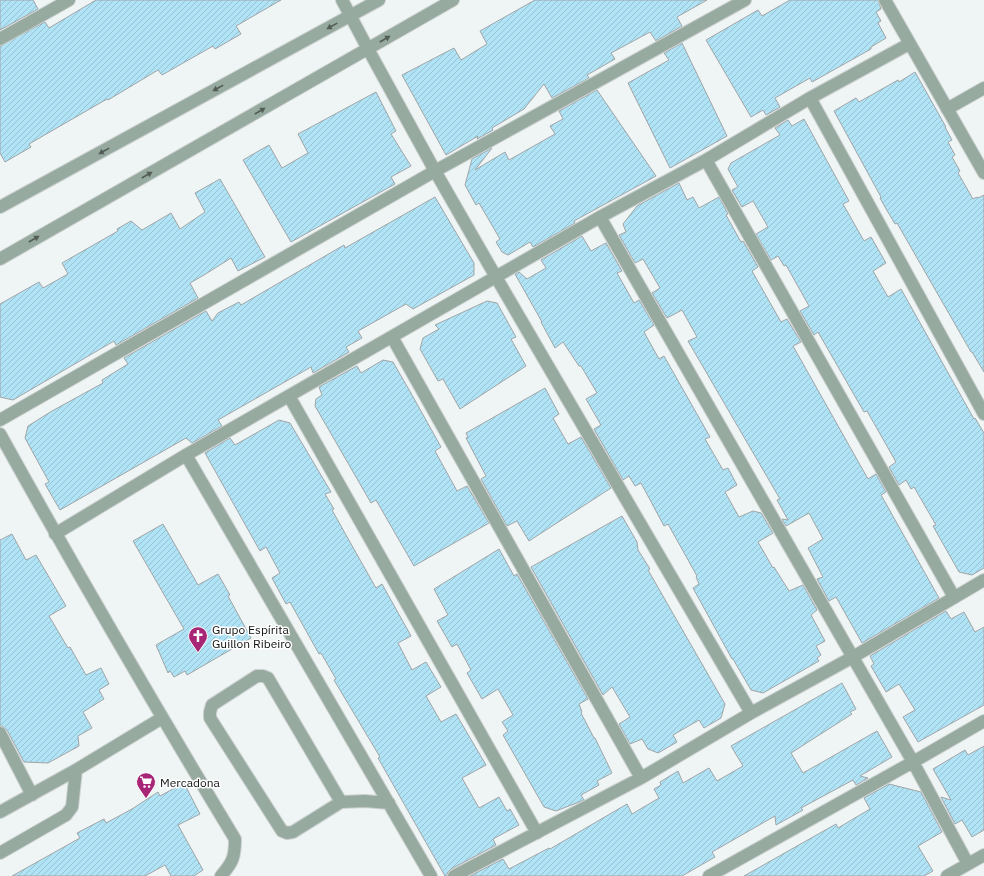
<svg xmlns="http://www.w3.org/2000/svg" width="984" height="876" font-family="'IBM Plex Sans',sans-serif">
<defs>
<pattern id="building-hatch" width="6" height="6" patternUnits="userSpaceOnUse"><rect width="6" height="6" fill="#b1e3f6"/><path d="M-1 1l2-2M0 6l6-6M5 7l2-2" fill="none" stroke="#97c2d2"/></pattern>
</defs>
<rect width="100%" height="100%" fill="#eff5f4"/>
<path fill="url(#building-hatch)" stroke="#a0a5a7" d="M0 0H33L38 9 0 30Z
M96 0H281L236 26 241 34 215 49 213 46 162 75 158 70 108 100 107 99 29 144 31 147 5 162 0 153V46L45 22 49 28Z
M535 0H707L677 17 682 26 656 41 650 32 611 53 615 59 587 75 589 78 552 98 544 84 524 109 492 128 493 130 477 139 478 136 446 155 402 75 454 48 461 60 487 44 480 31Z
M790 0H878L881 9 876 12 881 21 878 23 886 38 871 47V49L812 82 810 78 775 98 780 107 766 115 763 110 751 117 706 40 758 10 762 16Z
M682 43 727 136 670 168 628 83 669 60 664 53Z
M915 72 946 127H945L952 140 948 142 955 155 952 157 960 171 958 173 973 199 977 197 978 198 984 195V372L972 352H971L897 223 895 224 885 207 880 198 881 197 834 111 856 98 859 102 898 80 899 82Z
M597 90 656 176 574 221 575 223 533 247 530 242 508 255 502 252 496 242 500 239 479 203 476 205 465 185 472 159 492 148 475 170 505 152 509 160 555 134 550 126 563 119 559 111Z
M376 92 396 131 391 134 411 166 391 177 395 184 291 242 243 160 269 145 282 168 308 153 298 134Z
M804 119 849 201 843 204 864 241 871 237 886 263 873 271 888 297 901 289 974 419 975 418 984 433V568L972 575 959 572 933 526 936 525 914 487 911 489 906 480 899 485 889 467 896 462 867 411 864 412 818 332 814 335 800 311 809 306 786 265 784 266 778 256 771 260 756 234 768 227 753 201 742 207 732 190 738 187 728 169 731 163 780 135 775 128 788 120 792 126Z
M220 179 265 257 238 271 231 258 204 275 190 283 198 298 116 345 114 341 13 400 0 397V304L39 282 43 288 68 274 62 263 118 231 117 229 131 221 142 230 171 213 180 229 205 212 195 193Z
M679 183 687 200 693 197 699 208 719 197 728 214 726 215 741 242 743 241 758 267 752 271 781 322 787 319 801 342 793 346 868 479 876 474 886 492 881 495 885 502 939 598 862 643 836 597 829 601 817 579 823 577 808 548 823 539 809 513 786 526 782 519 788 520 777 500 780 499 688 341 697 337 682 310 667 318 652 293 660 288 643 259 635 263 619 235 626 232 623 224 637 206Z
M435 197 474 263V275L413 309 406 304 358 331 362 338 346 347 349 352 313 373 311 367 218 420 222 426 192 443 186 438 60 510 45 484 49 482 25 438 28 426 52 411 103 383 102 380 128 364 124 358 206 311 212 321 218 313 239 302 241 305 344 245 345 248Z
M582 236 591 251 606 243 622 271 617 273 634 303 639 300 654 325 644 332 659 359 664 356 710 437 705 439 723 470 728 468 737 485 725 492 739 517 753 511 761 513 773 533 758 542 773 568 774 567 789 591 803 585 817 610 811 615 825 641 816 646 821 655 817 658 819 661 763 693 751 690 733 659H732L693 588 699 584 696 577 697 576 668 524 664 526 641 483 635 486 629 476 623 480 594 429 601 425 586 399 597 393 581 366H579L563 342 555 348 541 322H542L515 274 519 272 527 279 546 268 541 260Z
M487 301 497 303 516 337 511 339 526 366 460 409 443 379 438 381 420 349 423 338 439 329 435 325Z
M383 360 393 362 412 395 441 447 435 451 457 491 467 486 489 523 414 566 376 500 371 503 315 406 316 399 322 395 319 387 357 366 361 373Z
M545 388 559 414 553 418 568 444 581 437 611 488 529 541 517 521 507 526 481 479 486 476 466 438 468 437 466 433Z
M279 420 290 423 331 492 325 494 334 509 332 510 355 551 376 588 382 584 411 636 398 643 412 670 426 662 441 687 426 696 441 722 456 714 486 765 462 778 479 808 499 797 507 811 510 809 519 825 493 839 496 845 451 869 448 872 447 876H445L378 758 380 757 334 680 336 679 321 653 319 654 290 602 286 604 272 578 280 573 266 547 260 551 205 453 230 438 235 445Z
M622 516 637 542 638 550 650 569 648 570 725 704 721 718 704 728 699 720 673 735 677 742 658 753 648 749 642 739 630 744 619 724 630 717 612 687 603 695 531 567Z
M163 524 198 585 218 574 230 595 228 596 251 638 187 675 185 671 174 677 170 671 168 673 156 645 184 629 133 541Z
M12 534 26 560 36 555 66 606 49 616 68 648 70 647 86 675 101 668 109 684 99 690 104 699 83 712 92 728 78 736 79 746 48 763 24 762 7 730 4 727 0 726V540Z
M499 549 514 576 517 574 588 699 579 704 582 712 581 713 594 738H595L612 773 597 781 599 785 581 795 584 800 556 811 544 807 503 735 508 731 502 722 513 715 498 689 482 699 467 673 471 670 457 644 452 647 437 621 448 615 434 589Z
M946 611 951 619 964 612 975 632 984 627V705L918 742 903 717 915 710 899 684 886 692 871 666 874 664 870 656Z
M842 683 856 709 850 712 852 714 791 753 803 773 877 731 892 757 860 776 868 778 856 785 853 780 801 808 803 810 776 825 775 816 712 852 715 857 682 876H470L503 859 509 869 549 848 550 849 627 804 632 814 659 798 654 789 661 785 660 782 678 771 683 783 709 768 717 781 743 766 731 746Z
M984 746V830L972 837 962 820 955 824 941 797 951 800 933 769 965 750 968 755Z
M184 783 200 814 178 825 203 870 194 876H171L165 865 145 876H12L80 838 77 833 104 819 106 823 132 809 158 792 160 796Z
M889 784 921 792 942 832 918 846 933 871 924 876H744L836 824 838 828 870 809 864 798Z"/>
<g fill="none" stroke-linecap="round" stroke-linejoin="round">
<defs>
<path id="minor" d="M342 0 368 49 435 171 496 277 751 713
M885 0 984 173
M0 39 69 0
M810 98 984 414
M947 109 984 88
M706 160 954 597
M0 207 379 0
M600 217 913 762 968 864
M0 259 453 0
M392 337 641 778
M289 396 537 833
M0 420 435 171 745 0
M0 434C76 571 154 705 235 839 235 857 233 862 221 876
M186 455 600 217 706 160 810 98 909 44
M55 534 186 455 431 876
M0 733 32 795
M341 802 268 678 263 676H257L212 705 210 712V718L282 831 287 833 293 832 341 802 365 801 389 803
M0 812 76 770 162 718
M0 853 66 815 72 807 76 770
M454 876 641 778 751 713 853 657 984 580
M709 876 913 762 984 721
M947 876 984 855"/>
</defs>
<use href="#minor" stroke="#cbd0d0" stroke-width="14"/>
<use href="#minor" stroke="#97aa9f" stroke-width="12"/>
</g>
<defs><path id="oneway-solid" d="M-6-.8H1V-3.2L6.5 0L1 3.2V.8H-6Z"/></defs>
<g fill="#525d58">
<use href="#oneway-solid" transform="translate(332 26) rotate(151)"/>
<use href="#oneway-solid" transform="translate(385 39) rotate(-30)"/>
<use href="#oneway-solid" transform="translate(218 88) rotate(151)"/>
<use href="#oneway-solid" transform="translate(260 111) rotate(-30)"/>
<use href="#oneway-solid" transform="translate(104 151) rotate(151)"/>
<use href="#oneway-solid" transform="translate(147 175) rotate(-30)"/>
<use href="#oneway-solid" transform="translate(34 239) rotate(-30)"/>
</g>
<defs>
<symbol id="church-pin" viewBox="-11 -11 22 30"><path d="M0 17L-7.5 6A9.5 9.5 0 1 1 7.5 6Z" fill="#a72776" stroke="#fff"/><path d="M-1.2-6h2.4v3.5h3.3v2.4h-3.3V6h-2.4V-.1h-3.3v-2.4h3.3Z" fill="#fff"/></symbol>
<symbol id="supermarket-pin" viewBox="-11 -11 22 30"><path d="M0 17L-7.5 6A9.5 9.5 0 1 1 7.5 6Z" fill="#a72776" stroke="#fff"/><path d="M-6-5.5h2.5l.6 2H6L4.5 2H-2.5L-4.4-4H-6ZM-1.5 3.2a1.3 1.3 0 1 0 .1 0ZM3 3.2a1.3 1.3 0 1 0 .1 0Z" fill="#fff"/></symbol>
</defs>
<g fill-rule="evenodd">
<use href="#church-pin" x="187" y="625" width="22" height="30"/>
<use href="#supermarket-pin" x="135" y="771" width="22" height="30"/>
</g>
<g text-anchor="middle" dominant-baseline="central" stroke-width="3" stroke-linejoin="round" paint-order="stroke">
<g font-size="12" fill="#0e1010" stroke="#fff" text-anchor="start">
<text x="212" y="629">Grupo Espírita<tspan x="212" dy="14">Guillon Ribeiro</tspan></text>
<text x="160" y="782">Mercadona</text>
</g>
</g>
</svg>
